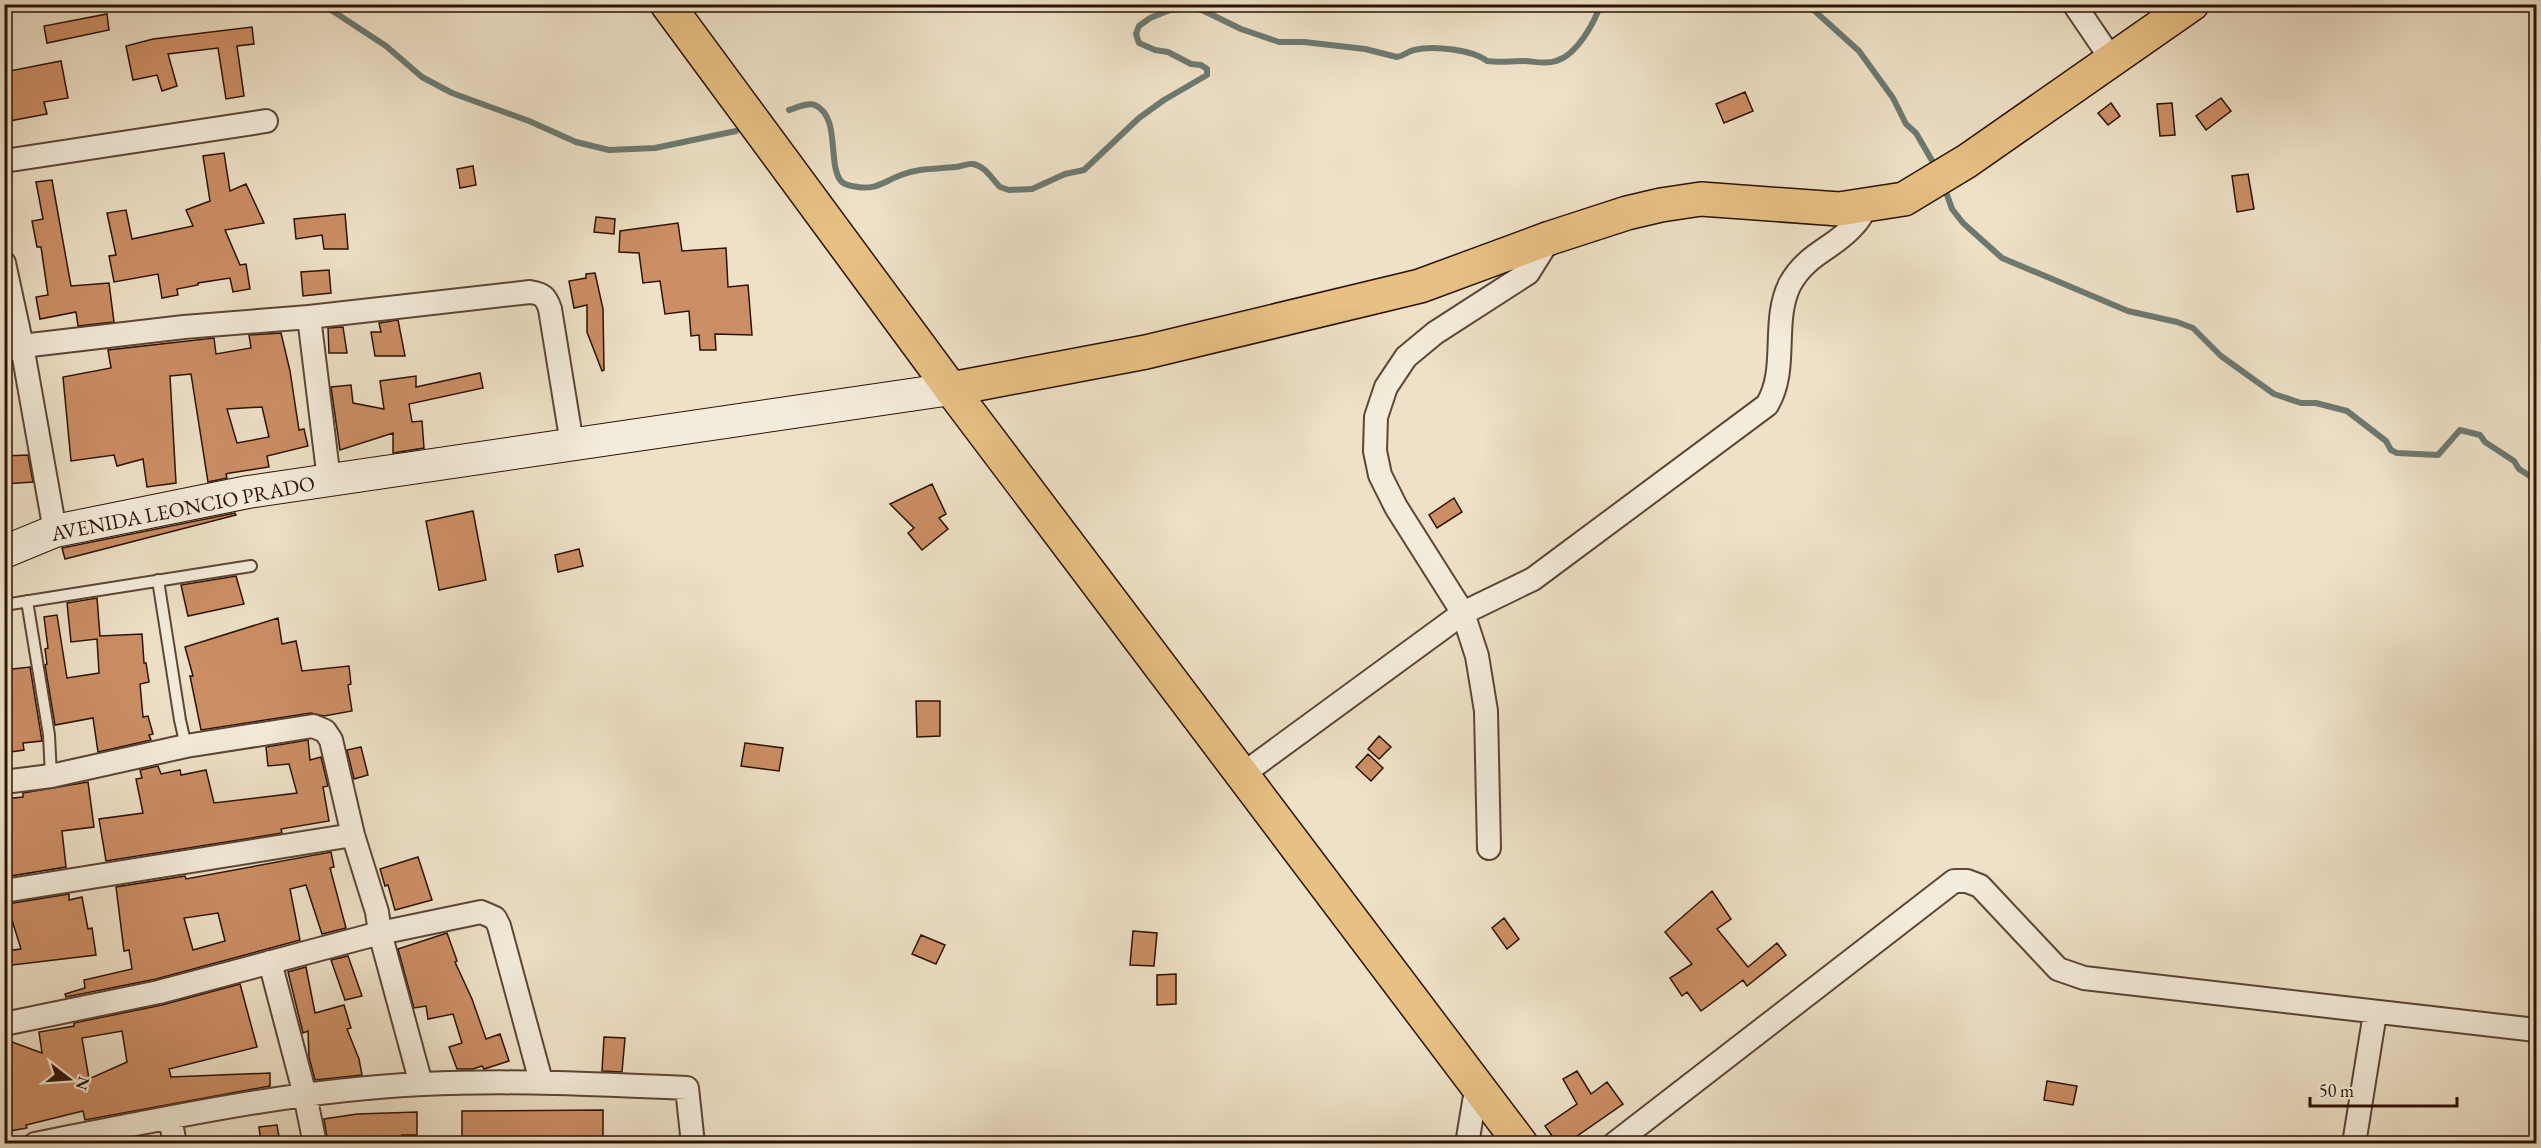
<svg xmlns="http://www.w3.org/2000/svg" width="2541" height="1148" font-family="'EB Garamond',serif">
<rect width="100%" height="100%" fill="#eee1c7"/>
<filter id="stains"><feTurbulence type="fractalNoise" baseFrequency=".00333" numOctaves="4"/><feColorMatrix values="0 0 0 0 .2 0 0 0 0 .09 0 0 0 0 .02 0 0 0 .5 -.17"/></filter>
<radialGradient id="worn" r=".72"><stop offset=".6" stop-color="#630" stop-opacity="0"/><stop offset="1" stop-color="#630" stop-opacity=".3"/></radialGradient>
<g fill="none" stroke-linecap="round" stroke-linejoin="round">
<path stroke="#6d7970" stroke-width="6" d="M322 4 386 46 422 77 452 93 529 121 576 142 609 150 655 148 736 131
M1807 4 1859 51 1893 98 1906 124 1916 133 1934 164
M789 110C796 108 808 102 815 105 841 117 827 164 841 181 845 186 853 186 858 187 876 190 885 181 901 175 918 168 936 169 955 167 960 167 967 163 973 164 985 166 992 179 1000 187L1009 190 1032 189 1065 174 1084 170 1139 118 1164 100 1207 75V69L1201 65 1191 64 1168 52 1155 50 1139 43 1136 34 1139 26 1150 18 1170 10 1192 8 1202 10 1241 29 1279 42H1304L1365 49 1397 57C1404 56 1408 51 1414 50 1434 45 1473 50 1487 61 1500 63 1510 61 1524 61 1534 61 1545 65 1556 61 1577 55 1594 23 1601 4
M1946 192 1952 209 1963 223 2002 258 2128 311 2177 322 2193 328 2221 356 2274 394 2301 403H2316L2347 411 2386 441 2391 450 2397 453 2438 455 2460 430 2480 435 2485 442 2514 461 2519 469 2536 480"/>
</g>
<path fill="#cc8e65" stroke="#2c1205" stroke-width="1.5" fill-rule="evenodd" d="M107 14 109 30 47 43 44 26Z
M252 27 254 44 237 46 244 96 226 99 218 48 168 54 177 86 162 91 157 75 133 80 126 46 153 39Z
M61 61 68 98 44 102 47 114 4 122V72Z
M1745 92 1753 111 1724 123 1716 104Z
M2221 98 2231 111 2206 130 2196 116Z
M2111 103 2120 116 2108 125 2098 113Z
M2172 103 2175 135 2160 136 2157 104Z
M224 153 230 191 246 184 264 223 225 230 240 265 246 264 250 289 233 292 230 278 198 283V285L177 289 178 295 162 298 158 274 114 282 109 256 116 255 107 213 126 210 132 239 193 226 186 210 210 201 203 156Z
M473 166 476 185 460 188 457 169Z
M2248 174 2254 209 2237 212 2232 176Z
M52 180 71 286 109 283 114 322 78 326 76 312 40 319 36 297 48 295 41 247H37L32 221 43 219 36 182Z
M345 214 348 249H324L322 235 296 239 294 219Z
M596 217 615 219 614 234 594 232Z
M678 223 682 251 726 248 728 287 748 285 752 335 715 334 716 350H700L699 335 691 336 689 311 665 314 660 281 643 283 639 253 619 252 620 231Z
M329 270 331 293 303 296 301 272Z
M595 273 603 309 604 370 602 371 587 332V305L574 308 569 281 586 278V274Z
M398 320 405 356H375L371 332H381L379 323Z
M343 327 347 353H329L328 328Z
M281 333 290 371 299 430 304 429 308 446 267 456 269 467 230 473 226 474 227 478 208 482 191 374 170 376 176 483 147 487 143 459 117 466 114 455 71 461 63 377 111 368 108 350 214 338 216 354 251 348 249 335ZM262 407 269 437 237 443 227 409Z
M480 373 483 388 409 404 412 422 422 421 424 448 393 453V433L340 450 331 387 351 385 353 403 384 409 380 381 416 376V387Z
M28 455 33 482 4 484V456Z
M932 484 946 514 939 518 948 529 922 550 908 533 914 528 890 504Z
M1454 498 1462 512 1437 528 1429 515Z
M473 511 486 580 439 590 426 521Z
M235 513 236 515 65 559 62 548Z
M579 549 583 566 558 572 555 555Z
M236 576 244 604 188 616 181 585Z
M97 598 100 636 142 634 144 663H146L149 682 140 684 143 717 148 716 153 734 149 735 151 740 98 752 93 718 55 725 45 665 47 664 45 649 48 648 44 617 57 615 67 678 99 673 97 639 71 642 67 603Z
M278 618 282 644 296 641 302 671 349 666 351 684 348 685 352 711 324 716 311 713 201 730 190 676H193L185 647Z
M30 667 42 741 23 743 24 750 4 753V670Z
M916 701H940V736L917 737Z
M1379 736 1391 747 1379 759 1368 749Z
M308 740 310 760 321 757 328 786 323 787 329 821 281 829 282 833 106 861 99 819 143 813 136 779 142 778 140 770 158 766 161 774 180 770 181 775 206 770 214 803 297 793 289 764 268 766 266 747Z
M745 743 783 748 779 771 741 766Z
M361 747 368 775 354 779 347 750Z
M1368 754 1383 768 1371 781 1356 767Z
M88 782 94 827 62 831 66 867 4 877V831H6L4 799 23 797V793Z
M331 852 334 867 330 868 346 928 322 934 306 885 290 889 300 940 156 979 66 997 65 994 85 988 84 980 132 969 129 950 124 951 116 887 185 876 186 879ZM218 913 225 941 193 950 184 918Z
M418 857 432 900 395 910 388 885 385 886 380 869Z
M1712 891 1731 919 1717 929 1748 967 1777 943 1786 955 1747 986 1743 980 1701 1011 1687 992 1682 996 1670 978 1692 964 1665 932Z
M69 894V900L82 897 88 929 92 928 96 955 4 966V951L21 949 7 904Z
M1504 918 1519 939 1507 949 1492 928Z
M1133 931 1157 933 1154 966 1130 965Z
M447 933 457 961 455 962 472 999 486 1039 500 1034 509 1061 484 1069 482 1066 473 1069H457L449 1047 462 1043 453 1014 428 1019 426 1006 414 1008 398 949Z
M921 935 945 945 936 964 912 954Z
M348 956 362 996 345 1000 331 960Z
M306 967 315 1013 344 1005 351 1028 347 1029 359 1059 362 1075 315 1080 309 1057 308 1031 303 1033 288 972Z
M1176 974V1004L1157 1005V975Z
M240 984 257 1047 169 1069 171 1077 270 1073V1086L85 1120 83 1111 26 1125 27 1128 4 1132V1039L42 1053 39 1032 74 1026V1023L162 1005ZM122 1031 127 1062 89 1079 82 1038Z
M604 1037 625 1038 622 1072 602 1071Z
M1577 1071 1591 1094 1607 1082 1623 1104 1567 1143H1557L1545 1126 1577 1104 1563 1079Z
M2047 1081 2077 1086 2073 1105 2044 1100Z
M603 1110V1143H462V1111Z
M417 1112V1135H402V1143H371V1138L345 1143H328L324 1119 357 1114Z
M277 1125 280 1143H261L259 1127Z"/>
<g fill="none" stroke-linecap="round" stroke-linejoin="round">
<defs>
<path id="service" d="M158 580 180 720 186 746
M27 601 49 735 51 776
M4 605 251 566"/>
<path id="minor" d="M2074 4 2112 60
M4 161 266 121
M4 263 22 346 55 531
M309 317 329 480
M4 351 22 346 184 327 309 317 530 292C543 294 546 297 550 309L572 444
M1243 774 1463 613 1533 579 1767 405C1789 369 1771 322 1790 284 1808 252 1834 249 1854 225 1859 220 1863 213 1867 206
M4 782 51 776 186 746 313 726 325 731 331 740 353 835 377 912 380 933 421 1084
M1489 848 1486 711 1477 656 1463 613 1396 507 1380 475 1375 451 1376 417 1386 387 1406 357 1435 333 1528 273 1550 238
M4 891 353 835
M270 962 305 1095 315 1144
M4 1024 159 992 380 933 481 912 495 918 499 926 541 1081
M170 1118 175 1144
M35 1144C163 1119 292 1090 423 1084 511 1080 599 1084 687 1088L693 1144
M1467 1144 1477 1084
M1614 1144 1954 881H1967L1980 886 2058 969 2084 978 2536 1030
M2354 1144 2375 1013"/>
<path id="secondary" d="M4 552 55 531 248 492 951 389"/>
<path id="primary" d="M667 4 951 389"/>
<path id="trunk" d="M1521 1144 951 389 1146 352 1420 286 1550 238 1627 213 1661 205 1701 199 1839 209 1904 199 1967 161 2192 4"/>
</defs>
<use href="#service" stroke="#5c4636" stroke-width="14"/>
<use href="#minor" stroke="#5c4636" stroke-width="26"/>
<use href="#secondary" stroke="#2c1205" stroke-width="34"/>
<use href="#primary" stroke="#2c1205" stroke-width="36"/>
<use href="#trunk" stroke="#2c1205" stroke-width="36"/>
<use href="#service" stroke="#f4ecdb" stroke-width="10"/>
<use href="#minor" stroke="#f4ecdb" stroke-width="22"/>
<use href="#secondary" stroke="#f4ecdb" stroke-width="32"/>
<use href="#primary" stroke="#e7c084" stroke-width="33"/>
<use href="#trunk" stroke="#e7c084" stroke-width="33"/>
</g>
<g text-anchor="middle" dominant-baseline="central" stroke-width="5" stroke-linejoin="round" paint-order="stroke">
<g font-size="21" fill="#2c1205" stroke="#f4ecdb">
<text transform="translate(183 508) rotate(-11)">AVENIDA LEONCIO PRADO</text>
</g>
</g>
<rect width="2541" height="1148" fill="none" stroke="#eee1c7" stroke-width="24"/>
<rect x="6" y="6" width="2529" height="1136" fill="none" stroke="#2c1205" stroke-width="3"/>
<rect x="12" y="12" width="2517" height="1124" fill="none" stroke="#2c1205" stroke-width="1.5"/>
<g transform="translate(69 1079) rotate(107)" stroke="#f4ecdb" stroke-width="4.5" paint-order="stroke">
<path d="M0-4.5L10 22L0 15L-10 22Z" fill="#2c1205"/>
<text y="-9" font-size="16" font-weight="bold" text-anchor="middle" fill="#2c1205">N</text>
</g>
<path d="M2310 1097v9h147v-9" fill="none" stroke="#2c1205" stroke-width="3"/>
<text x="2319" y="1097" font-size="18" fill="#2c1205" stroke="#f4ecdb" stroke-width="4.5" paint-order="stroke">50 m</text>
<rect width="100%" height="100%" filter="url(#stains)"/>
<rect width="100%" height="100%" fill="url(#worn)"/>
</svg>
